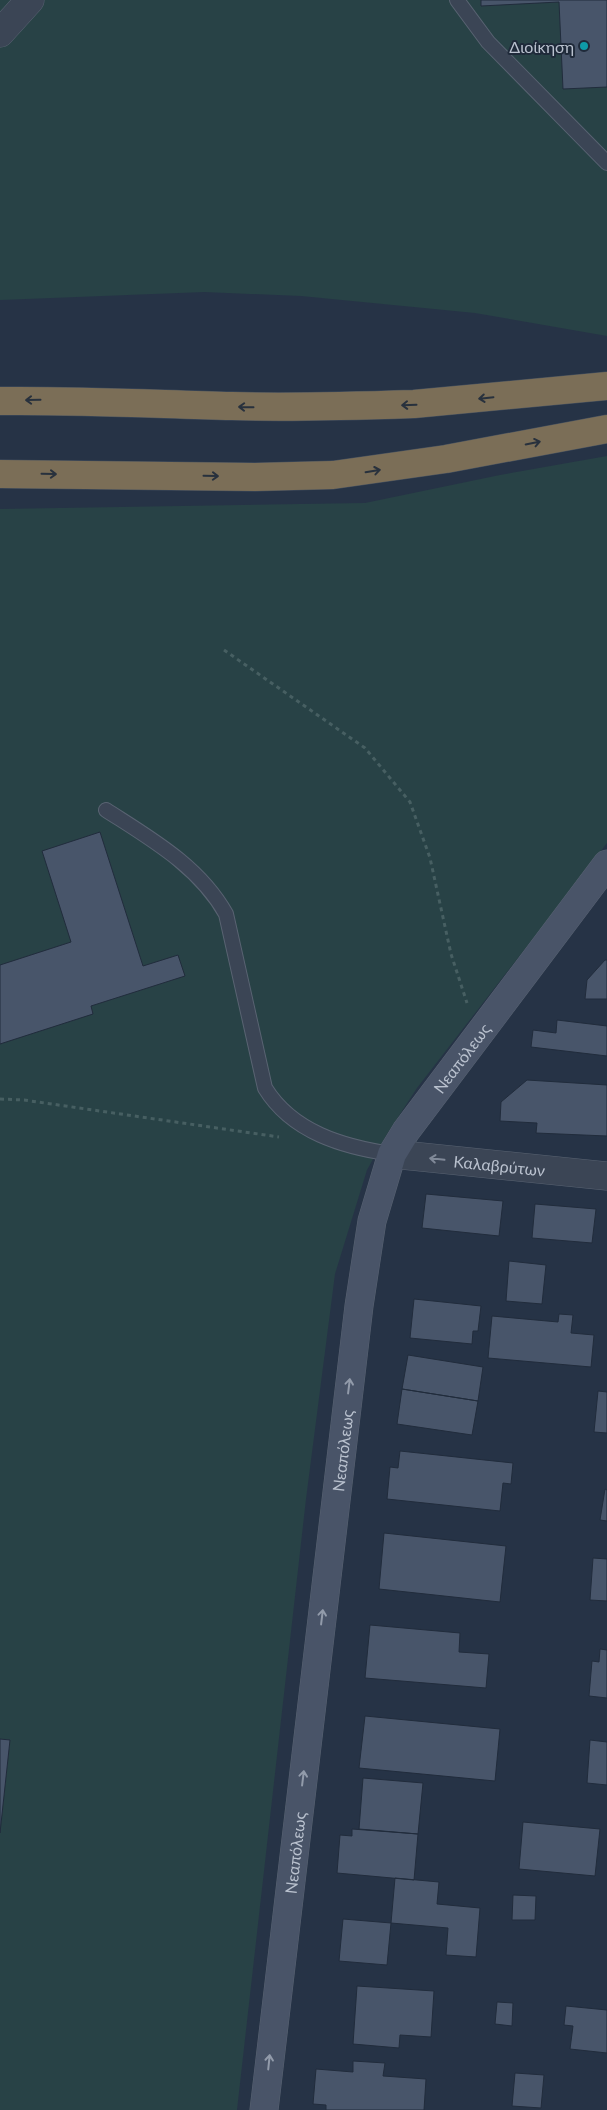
<svg xmlns="http://www.w3.org/2000/svg" width="607" height="2110" font-family="Lato,sans-serif">
<rect width="100%" height="100%" fill="#263346"/>
<path fill="#284246" d="M0 0H607V336L475 313 301 296 204 292 0 300Z
M607 456V843L417 1088 387 1134 367 1170 335 1274 306 1499 237 2110H0V509L365 503 500 475Z"/>
<path fill="#48556a" stroke="#212c3c" d="M481 0H607V87L563 89 559 2 481 6Z
M100 832 143 966 178 955 185 976 91 1006 93 1014 0 1044V965L71 942 42 851Z
M605 960H607V999H585L587 980Z
M557 1020 607 1026V1056L531 1047 533 1030 556 1033Z
M527 1080 607 1085V1136L536 1133 537 1123 500 1121 501 1102Z
M426 1194 503 1201 499 1236 422 1228Z
M535 1204 596 1209 592 1243 532 1238Z
M509 1261 546 1265 542 1304 506 1301Z
M414 1299 481 1306 478 1331H473L472 1344 410 1338Z
M559 1314 573 1315 571 1333 594 1335 591 1367 488 1358 492 1316 558 1322Z
M408 1355 483 1367 478 1401 402 1389Z
M402 1389 478 1401 472 1435 397 1424Z
M598 1391 607 1392V1433L594 1432Z
M400 1451 513 1463 511 1484 503 1483 500 1511 387 1499 390 1467 398 1468Z
M605 1489 607 1490V1521L600 1520Z
M384 1533 506 1546 500 1602 379 1589Z
M593 1558 607 1559V1601L590 1600Z
M370 1625 460 1633 459 1652 489 1654 486 1688 365 1678Z
M600 1649 607 1650V1698L589 1696 592 1661 599 1662Z
M365 1716 500 1729 495 1781 359 1768Z
M0 1739 10 1740 0 1833Z
M590 1740 607 1742V1785L587 1783Z
M363 1778 423 1783 418 1834 359 1829Z
M523 1822 600 1829 595 1876 519 1869Z
M352 1829 418 1834 414 1880 337 1873 340 1835 352 1836Z
M395 1878 439 1882 437 1904 480 1908 476 1957 446 1955 448 1928 391 1923Z
M513 1895 536 1896 535 1920H512Z
M343 1919 391 1923 387 1965 339 1961Z
M357 1986 434 1991 431 2037 400 2035 399 2048 353 2044Z
M497 2002 513 2003 512 2026 495 2024Z
M566 2006 607 2010V2053L570 2049 573 2026 564 2025Z
M353 2061 385 2063 383 2076 426 2079 424 2110H326V2105L313 2104 316 2069 353 2072Z
M515 2073 544 2075 541 2108 512 2106Z"/>
<g fill="none" stroke-linecap="round" stroke-linejoin="round">
<defs>
<path id="lane" d="M457 0 488 42 607 163
M106 810C151 839 199 866 226 914L265 1088C292 1132 343 1147 392 1154"/>
<g id="street">
<path d="M0 33 30 0"/>
<path id="s1" d="M392 1154 607 1176"/>
</g>
<g id="secondary">
<path id="s2" d="M264 2110 359 1306 372 1221 392 1154 406 1131 607 864"/>
</g>
<path id="highway" d="M0 401C77 400 154 404 232 406 292 408 353 406 414 404L607 386
M0 474 255 477 333 475 446 459 607 429"/>
</defs>
<use href="#lane" stroke="#596372" stroke-width="16"/>
<use href="#street" stroke="#596372" stroke-width="29"/>
<use href="#secondary" stroke="#596372" stroke-width="29"/>
<use href="#highway" stroke="#45505f" stroke-width="29"/>
<path stroke="#475f62" stroke-width="3" stroke-dasharray="4 4" stroke-linecap="butt" d="M224 650 365 748 410 802 430 858 451 954 467 1003
M0 1099 24 1100 279 1137"/>
<use href="#lane" stroke="#3b4555" stroke-width="14"/>
<use href="#street" stroke="#3b4555" stroke-width="28"/>
<use href="#secondary" stroke="#495468" stroke-width="28"/>
<use href="#highway" stroke="#7b6e57" stroke-width="28"/>
</g>
<defs><path id="oneway-shaft" d="M-6 0H5M1.5-3L5.5 0L1.5 3" fill="none" stroke-width="1.6" stroke-linecap="round" stroke-linejoin="round" transform="scale(1.25)"/></defs>
<g stroke="#28313d">
<use href="#oneway-shaft" transform="translate(486 398) rotate(174)"/>
<use href="#oneway-shaft" transform="translate(33 400) rotate(179)"/>
<use href="#oneway-shaft" transform="translate(409 405) rotate(178)"/>
<use href="#oneway-shaft" transform="translate(246 407) rotate(-179)"/>
<use href="#oneway-shaft" transform="translate(533 443) rotate(-11)"/>
<use href="#oneway-shaft" transform="translate(373 471) rotate(-9)"/>
<use href="#oneway-shaft" transform="translate(49 474) rotate(1)"/>
<use href="#oneway-shaft" transform="translate(211 476) rotate(1)"/>
</g>
<use stroke="#808998" href="#oneway-shaft" transform="translate(437 1159) rotate(-174)"/>
<g stroke="#929baa">
<use href="#oneway-shaft" transform="translate(349 1386) rotate(-83)"/>
<use href="#oneway-shaft" transform="translate(322 1617) rotate(-83)"/>
<use href="#oneway-shaft" transform="translate(303 1778) rotate(-83)"/>
<use href="#oneway-shaft" transform="translate(269 2062) rotate(-84)"/>
</g>
<circle fill="#0f9aa8" stroke="#1f2a3a" stroke-width="2" cx="584" cy="46" r="5"/>
<g text-anchor="middle" dominant-baseline="central" stroke-width="4" stroke-linejoin="round" paint-order="stroke">
<g font-size="16" fill="#b9c1ce" stroke="#1f2a3a" text-anchor="end">
<text x="574" y="46">Διοίκηση</text>
</g>
<g font-size="16" fill="#b9c1ce" stroke="#1f2a3a">
<text stroke="none"><textPath href="#s2" startOffset="1084">Νεαπόλεως</textPath></text>
<text stroke="none"><textPath href="#s1" startOffset="108">Καλαβρύτων</textPath></text>
<text stroke="none"><textPath href="#s2" startOffset="664">Νεαπόλεως</textPath></text>
<text stroke="none"><textPath href="#s2" startOffset="259">Νεαπόλεως</textPath></text>
</g>
</g>
</svg>
